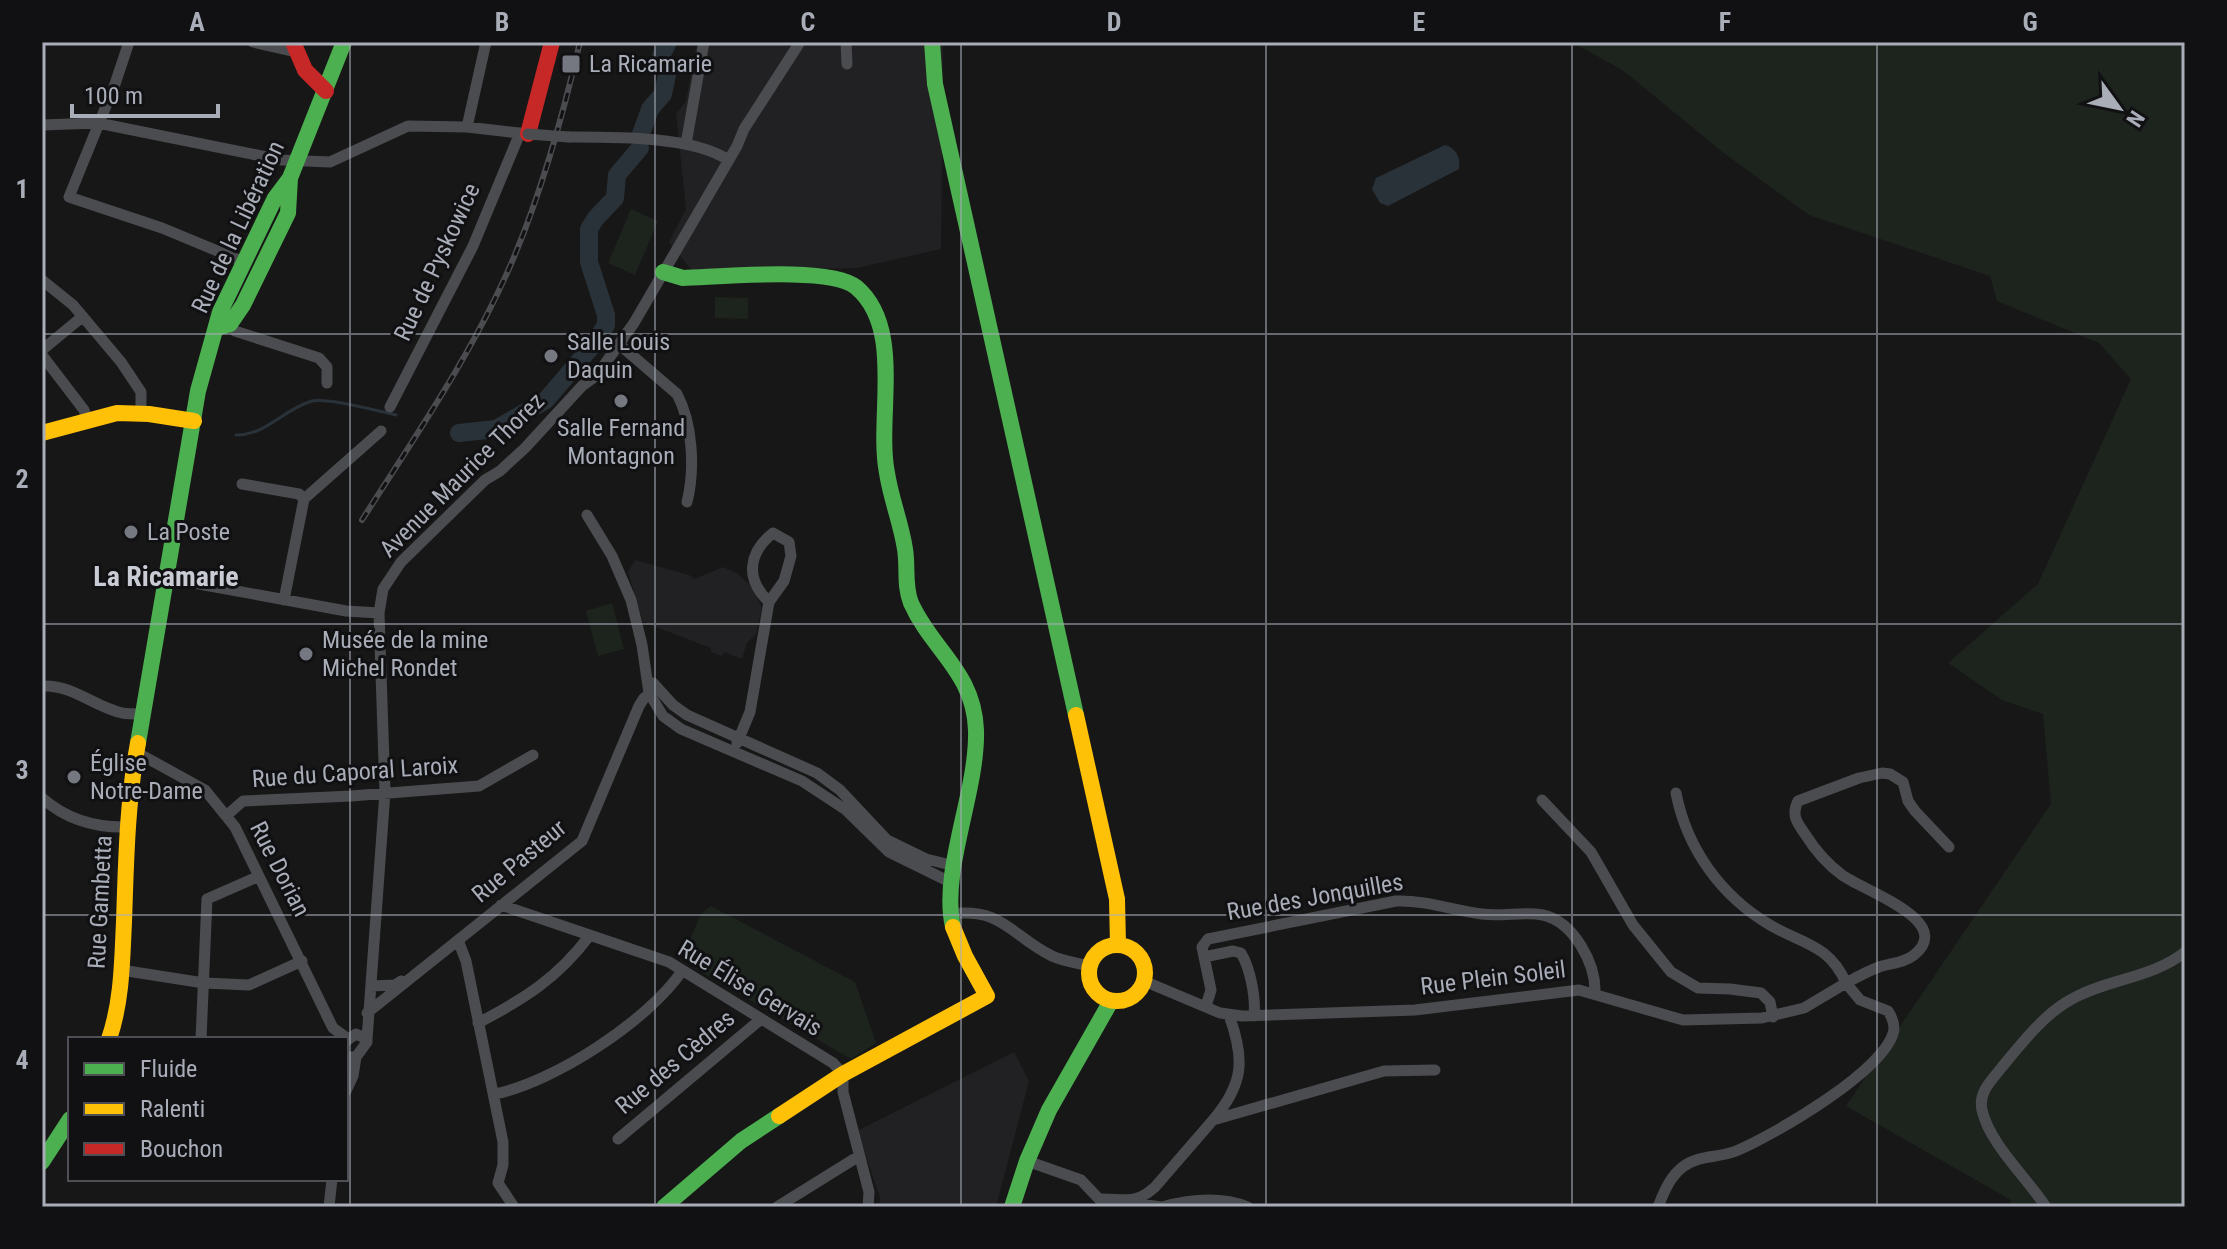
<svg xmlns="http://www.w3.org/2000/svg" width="2227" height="1249" viewBox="0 0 2227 1249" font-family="'Roboto Condensed',sans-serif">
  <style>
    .built { fill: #212123 }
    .green { fill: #1d241e }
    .water { fill: #2a3239 }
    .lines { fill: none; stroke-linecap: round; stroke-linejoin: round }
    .stream { stroke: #2a3239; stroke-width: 3 }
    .river { stroke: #2a3239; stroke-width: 18 }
    .street { stroke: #4b4c50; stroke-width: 11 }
    .fast { stroke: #4caf50; stroke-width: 16 }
    .slow { stroke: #ffc107; stroke-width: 16 }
    .jam { stroke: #c62828; stroke-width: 16 }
    .rail-casing { stroke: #4b4c4f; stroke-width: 6 }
    .rail { stroke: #111113; stroke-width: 3; stroke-dasharray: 9; stroke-linecap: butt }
    .street-bridge { stroke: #4b4c50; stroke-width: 11 }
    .grid { fill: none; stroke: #a8adb8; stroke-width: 2; stroke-opacity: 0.55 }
    .poi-dot { fill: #757880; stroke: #111113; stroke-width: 3 }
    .labels { text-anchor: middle; stroke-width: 6; stroke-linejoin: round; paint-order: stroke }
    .poi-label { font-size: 24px; fill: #a8adb8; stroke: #111113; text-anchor: start }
    .street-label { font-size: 24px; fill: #a8adb8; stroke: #111113 }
    .quarter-label { font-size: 28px; font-weight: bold; fill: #c9ccd4; stroke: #111113 }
    .neatline { fill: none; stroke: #a8adb8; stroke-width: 3 }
    .grid-label { font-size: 26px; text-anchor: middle; font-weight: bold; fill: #a8adb8 }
  </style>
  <rect width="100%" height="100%" fill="#171717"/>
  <path class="built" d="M697,42H943L941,249L857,268L693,272L669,242L686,209L676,114L686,101Z
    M635,560L689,575L695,579L723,567L738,574L753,588L762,608L756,634L747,643L742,659L724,652L722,656L711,652V648L643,622L628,572Z
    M1014,1052L1029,1081L996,1207H879L880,1197L857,1131Z"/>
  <path class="green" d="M1572,42H2185V1207H2009L2011,1200L1846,1106L2051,804L2043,714L2002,700L1948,663L2038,584L2131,379L2099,343L1997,301L1990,276L1809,215L1721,151L1624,71Z
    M631,209L658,221L635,275L608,263Z
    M715,297L748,298V319L715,318Z
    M612,603L624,649L598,656L586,611Z
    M711,906L855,982L876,1043L851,1059L693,967L684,953L701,914Z"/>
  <path class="water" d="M1445,145C1456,148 1461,158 1459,169L1388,206L1380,203L1372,189L1376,178Z"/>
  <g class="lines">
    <path class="stream" d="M236,435C266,435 282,411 309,402C324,396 378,411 396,415"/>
    <path class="river" d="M641,134L650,109L663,94L667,75L661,56L668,42
      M459,433L496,429L546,400L593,345L606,325V315L589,262V229L596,218L615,198L617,175L640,148"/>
    <path class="street" d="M129,42L115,84L69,197L162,228L244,262
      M253,42L296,52
      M846,42L847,64
      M42,125L98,123L282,160L330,162L408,126L467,127L528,134
      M467,127L486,42
      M569,137C612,137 693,136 728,160
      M686,144L704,42
      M42,280L73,305L121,362L141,392V412
      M230,324L235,331L319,358L327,367V383
      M620,345L677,394C693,424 695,470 687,502
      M42,350L82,317
      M42,355L84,410L87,419
      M390,407L473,246L520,133
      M242,484L299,494L304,499
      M587,515L612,556L631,600L642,645L649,693L663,716L681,729L802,781L846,810L889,852L952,883
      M166,578L346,611L379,613
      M284,600L304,499L381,431
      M653,683L673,705L687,715L817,773L840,790L887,840L926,859L955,866
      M42,686C71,684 95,707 122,713C128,714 136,714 142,714
      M737,743L750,712L769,602L784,581L791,556L789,542L773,533C748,553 745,579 769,602
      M136,752L205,790L235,827L329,1020L333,1028L347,1038
      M1676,793C1687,849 1721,896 1770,925C1802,944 1829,944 1846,983C1857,977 1868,971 1879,967C1891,963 1904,963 1914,955C1956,921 1864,891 1842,875C1827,864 1815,850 1805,834C1797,823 1791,815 1798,801L1859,778L1882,773L1890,774L1903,782L1908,801L1915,811L1949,847
      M42,798C67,820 95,828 128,827
      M1542,800L1591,852L1633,925L1671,972L1698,988L1730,989L1761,993L1770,1002L1773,1017
      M226,816L243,801L351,796L479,786L533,755
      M501,905L669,962L833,1063L843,1074V1092L869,1192L868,1207
      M951,914C1003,907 1012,937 1052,956C1063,961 1077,963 1089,966
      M458,940L466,961L503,1142V1165L498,1183L514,1207
      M1204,957L1233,951L1241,953C1250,968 1256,997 1254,1016
      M121,970L204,983L249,985L302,961
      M1144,981L1220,1013L1242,1016L1415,1010L1579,990L1683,1020L1762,1018L1804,1008L1846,983L1860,1000L1888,1011C1892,1017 1894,1022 1894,1029C1889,1069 1772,1136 1736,1151C1719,1158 1699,1155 1684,1166C1670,1176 1664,1192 1658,1207
      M371,986L395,985L401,981
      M1206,1006L1211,990L1202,947L1208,939L1396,901C1426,900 1452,910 1482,914C1502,917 1524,911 1543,915C1574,922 1596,964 1595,993
      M367,1013L582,841L639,706L644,698L657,688
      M478,1023C524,999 558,978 590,935
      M201,1039L207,899L257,877
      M367,1039L385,792L379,613L383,589L401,562L485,480L500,471L525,448L582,386L597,375L634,323L737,146L744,129L800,42
      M346,1041L356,1034L367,1039V1042L356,1057H346
      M346,1091L353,1076L356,1057
      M495,1094C554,1082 648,1021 682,971
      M1213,1120C1244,1084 1245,1059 1229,1015
      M618,1139L761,1019
      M1027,1161L1081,1180L1099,1199C1124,1198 1134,1206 1155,1187L1213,1120L1384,1071L1435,1070
      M1136,1199L1140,1204L1161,1207
      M329,1207L332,1179
      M777,1207L859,1156
      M1162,1207C1191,1199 1220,1196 1248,1207
      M2046,1207C2027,1178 1989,1143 1982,1110C1978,1092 1992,1080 2002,1067C2021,1044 2045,1013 2072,999C2107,979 2153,978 2185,952"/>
    <path class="fast" d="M932,42L935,84L1076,715
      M663,272L683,278C719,277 831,266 856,287C905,328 876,417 887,473C891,499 901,523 905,549C908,567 904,586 911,603C932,650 974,672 976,730C978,791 940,871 953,927
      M217,328L230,324L243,305L288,213L290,178
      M138,743L198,391L220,312L275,198L290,178L344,42
      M42,1162L70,1119
      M664,1207L741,1141L779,1116
      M1012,1207L1027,1161L1049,1110L1111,1001"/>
    <path class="slow" d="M42,433L117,413L149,414L194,421
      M1076,715L1117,899L1118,945
      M1089 973a28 28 0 1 1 56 0a28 28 0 1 1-56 0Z
      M109,1039C122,1001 122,962 124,922C126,863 127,802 138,743
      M779,1116L843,1074L987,996L965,956L953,927"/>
    <path class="jam" d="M293,42L305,70L326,91
      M528,134L552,42"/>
    <defs>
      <path id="rail" d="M362,520C416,435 475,350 514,257C543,188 563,115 580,42"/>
    </defs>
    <use href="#rail" class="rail-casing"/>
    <use href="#rail" class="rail"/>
    <path class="street-bridge" d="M528,134L569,137"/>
  </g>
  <path class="grid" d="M350,42V1207M655,42V1207M961,42V1207M1266,42V1207M1572,42V1207M1877,42V1207M42,334H2185M42,624H2185M42,915H2185"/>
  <g class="poi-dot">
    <rect x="561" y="54" width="20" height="20" rx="4"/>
    <circle cx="551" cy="356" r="8"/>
    <circle cx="621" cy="401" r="8"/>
    <circle cx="131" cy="532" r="8"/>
    <circle cx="306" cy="654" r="8"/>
    <circle cx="74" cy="777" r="8"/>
  </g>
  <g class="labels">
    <g class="poi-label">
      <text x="589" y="72">La Ricamarie</text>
      <text x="567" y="350">Salle Louis<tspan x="567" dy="28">Daquin</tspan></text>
      <text x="621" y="436" text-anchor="middle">Salle Fernand<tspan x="621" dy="28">Montagnon</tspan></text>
      <text x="147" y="540">La Poste</text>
      <text x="322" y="648">Musée de la mine<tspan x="322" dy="28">Michel Rondet</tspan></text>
      <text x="90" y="771">Église<tspan x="90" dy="28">Notre-Dame</tspan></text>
    </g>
    <g class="street-label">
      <text transform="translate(238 227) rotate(-65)" y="8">Rue de la Libération</text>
      <text transform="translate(437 262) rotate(-65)" y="8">Rue de Pyskowice</text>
      <text transform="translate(462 475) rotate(-45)" y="8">Avenue Maurice Thorez</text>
      <text transform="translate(355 772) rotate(-4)" y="8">Rue du Caporal Laroix</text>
      <text transform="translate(519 861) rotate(-40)" y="8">Rue Pasteur</text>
      <text transform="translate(280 869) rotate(63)" y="8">Rue Dorian</text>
      <text transform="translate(1315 897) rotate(-10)" y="8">Rue des Jonquilles</text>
      <text transform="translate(100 902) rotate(-87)" y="8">Rue Gambetta</text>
      <text transform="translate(1493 978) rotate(-7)" y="8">Rue Plein Soleil</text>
      <text transform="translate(750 988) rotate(31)" y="8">Rue Élise Gervais</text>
      <text transform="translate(675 1062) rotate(-40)" y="8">Rue des Cèdres</text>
    </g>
    <g class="quarter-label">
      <text x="166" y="586">La Ricamarie</text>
    </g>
  </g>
  <rect width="2227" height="1249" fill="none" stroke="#111113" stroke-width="88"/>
  <rect x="68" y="1037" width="280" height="144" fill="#111113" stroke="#4d4f55" stroke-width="2"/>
  <rect x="84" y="1063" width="40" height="12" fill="#4caf50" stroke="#4d4f55" stroke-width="2"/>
  <text x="140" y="1077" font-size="24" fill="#a8adb8">Fluide</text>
  <rect x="84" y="1103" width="40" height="12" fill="#ffc107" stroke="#4d4f55" stroke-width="2"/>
  <text x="140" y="1117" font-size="24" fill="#a8adb8">Ralenti</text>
  <rect x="84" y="1143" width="40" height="12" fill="#c62828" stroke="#4d4f55" stroke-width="2"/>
  <text x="140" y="1157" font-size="24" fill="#a8adb8">Bouchon</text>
  <g transform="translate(2119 108) rotate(123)" stroke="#111113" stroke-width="6" paint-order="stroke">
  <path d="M0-6L14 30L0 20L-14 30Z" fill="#a8adb8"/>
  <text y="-12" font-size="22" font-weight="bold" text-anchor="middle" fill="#a8adb8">N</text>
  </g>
  <path d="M72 104v12h146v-12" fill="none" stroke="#a8adb8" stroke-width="4"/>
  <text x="84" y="104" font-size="24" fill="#a8adb8" stroke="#111113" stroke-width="6" paint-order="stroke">100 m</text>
  <rect x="44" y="44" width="2139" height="1161" class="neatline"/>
  <g class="grid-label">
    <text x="197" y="31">A</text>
    <text x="502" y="31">B</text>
    <text x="808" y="31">C</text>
    <text x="1114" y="31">D</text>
    <text x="1419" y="31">E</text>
    <text x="1725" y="31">F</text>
    <text x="2030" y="31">G</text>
    <text x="22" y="198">1</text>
    <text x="22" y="488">2</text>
    <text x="22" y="779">3</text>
    <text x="22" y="1069">4</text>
  </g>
</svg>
